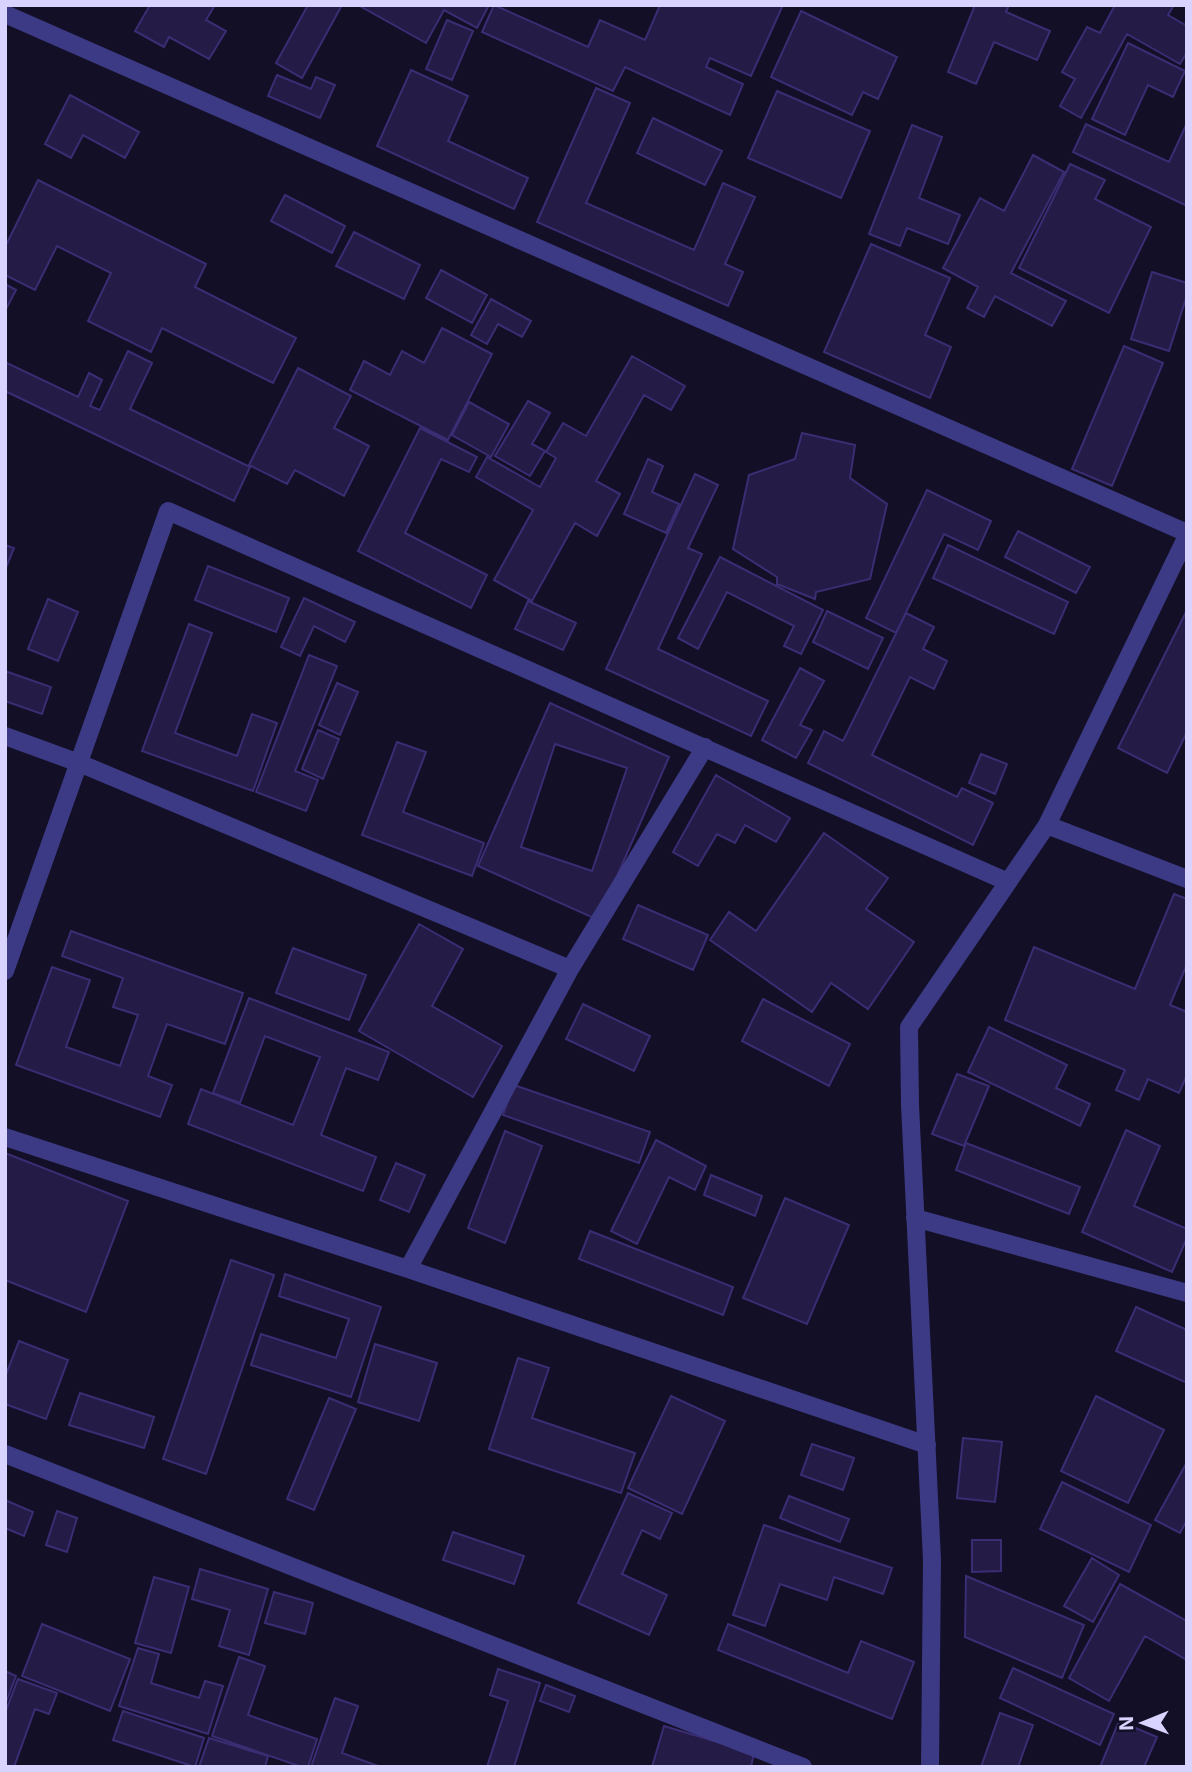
<svg xmlns="http://www.w3.org/2000/svg" width="1192" height="1772" viewBox="0 0 1192 1772" font-family="Inter,sans-serif">
  <style>
    .building { fill: #241b47; stroke: #3b2d73; stroke-width: 2; fill-rule: evenodd }
    .lines { fill: none; stroke-linecap: round; stroke-linejoin: round }
    .street { stroke: #3d3a85; stroke-width: 18 }
  </style>
  <rect width="100%" height="100%" fill="#130f26"/>
  <path class="building" d="M150,5H215L206,20L226,31L209,59L169,37L164,47L135,31Z
    M308,5H342L302,78L276,63Z
    M358,5H489L477,28L444,10L426,43Z
    M494,5L588,47L600,20L645,40L660,5H783L751,76L710,58L706,67L743,84L730,115L625,67L613,91L482,32Z
    M975,5H1009L1006,12L1050,31L1037,60L994,42L976,84L948,72Z
    M1115,5H1174L1168,15L1187,26V52L1180,64L1127,34L1081,118L1060,106L1075,79L1062,72L1087,27L1100,33Z
    M801,11L897,57L878,99L863,92L852,115L771,77Z
    M447,20L473,31L452,80L426,69Z
    M1128,43L1185,71L1173,97L1148,85L1125,135L1092,119Z
    M411,70L468,96L448,141L528,178L514,209L377,146Z
    M277,75L311,89L316,77L335,85L320,118L268,96Z
    M596,88L630,103L586,203L694,250L723,183L755,197L725,264L743,272L728,306L537,222Z
    M777,91L870,131L841,198L748,158Z
    M70,95L139,132L125,158L83,135L71,158L45,144Z
    M653,118L722,151L705,185L637,153Z
    M1187,123V206L1073,152L1086,124L1169,162Z
    M912,125L942,137L919,198L960,215L948,244L907,228L900,246L869,234Z
    M1033,155L1064,172L1011,273L1066,301L1052,326L995,296L984,317L967,308L978,287L943,268L980,198L1004,211Z
    M1070,164L1105,180L1095,199L1151,227L1109,313L1019,268Z
    M38,180L206,264L195,287L296,338L273,383L162,328L151,352L88,321L111,273L57,246L35,290L5,275V247Z
    M285,195L345,226L332,253L271,221Z
    M354,232L420,265L404,299L336,266Z
    M871,244L950,278L925,335L951,347L930,398L824,352Z
    M441,270L487,295L472,323L426,298Z
    M1152,272L1187,283V295L1169,351L1131,339Z
    M5,284L16,290L5,311Z
    M491,299L531,321L522,337L498,324L487,344L471,335Z
    M442,328L492,354L448,440L350,390L364,361L390,375L402,351L424,363Z
    M1124,346L1163,363L1112,486L1072,469Z
    M128,351L152,363L130,409L250,467L234,501L5,391V362L78,397L89,373L102,380L90,406L100,410Z
    M632,356L685,386L671,410L644,395L596,481L620,494L597,536L575,523L532,601L494,580L533,510L476,477L487,457L540,487L556,458L546,452L563,423L586,436Z
    M298,368L351,396L334,428L369,446L344,496L295,470L287,484L249,465Z
    M528,401L550,413L532,444L545,451L530,476L495,456Z
    M469,402L509,424L491,457L452,435Z
    M420,428L477,457L469,472L441,459L405,533L487,575L471,608L358,551Z
    M802,433L855,445L850,478L887,504L870,579L816,592L815,599L777,584V577L733,549L749,475L795,459Z
    M648,459L663,466L652,492L679,504L666,533L624,514Z
    M695,474L718,485L688,548L702,554L658,649L768,701L751,736L606,669Z
    M927,490L991,521L978,550L944,534L896,633L866,618Z
    M1018,531L1090,567L1076,593L1005,557Z
    M5,545L14,548L5,570Z
    M948,545L1068,602L1054,634L933,578Z
    M720,557L823,610L801,654L784,646L794,626L727,592L698,649L678,638Z
    M208,566L289,598L276,632L195,600Z
    M304,598L355,622L345,642L314,626L300,656L281,647Z
    M48,599L78,612L58,661L28,649Z
    M528,601L576,623L563,650L515,629Z
    M1187,610V732L1167,773L1118,748Z
    M827,611L883,638L868,669L813,642Z
    M906,613L934,627L923,649L947,661L934,689L910,677L872,755L957,797L962,788L993,803L973,845L808,763L824,731L843,741Z
    M189,624L212,633L175,733L237,756L252,714L277,723L253,791L142,751Z
    M309,655L337,666L295,771L318,780L306,811L256,792Z
    M800,668L824,681L800,725L812,730L796,758L762,740Z
    M5,671L51,687L42,714L5,701Z
    M337,683L358,692L340,735L319,725Z
    M550,703L669,757L598,920L478,866ZM555,744L627,768L592,871L521,847Z
    M318,730L339,739L323,779L302,769Z
    M397,742L426,752L403,812L484,843L472,876L362,835Z
    M981,754L1007,764L995,794L969,783Z
    M716,775L790,818L776,842L745,825L735,843L717,834L698,866L673,852Z
    M824,833L888,878L866,909L914,942L868,1009L831,983L812,1012L710,940L729,912L756,931Z
    M1174,894L1187,899V964L1170,1005L1187,1012V1075L1179,1093L1148,1079L1139,1100L1116,1090L1125,1070L1005,1020L1034,947L1135,989Z
    M638,905L708,935L693,970L623,939Z
    M419,924L463,949L432,1006L502,1046L473,1097L359,1031Z
    M71,931L243,993L225,1044L167,1024L148,1076L172,1085L160,1117L16,1065L52,967L90,980L66,1047L120,1066L138,1015L113,1007L123,978L62,956Z
    M293,948L366,975L349,1020L276,993Z
    M249,998L389,1052L378,1080L346,1068L321,1135L376,1157L363,1191L188,1124L201,1089L293,1125L320,1057L265,1036L240,1103L213,1093Z
    M763,999L850,1044L829,1086L742,1041Z
    M583,1004L650,1036L634,1071L566,1039Z
    M989,1027L1067,1065L1056,1088L1090,1104L1080,1126L968,1072Z
    M957,1074L989,1086L964,1146L932,1134Z
    M514,1085L650,1132L639,1163L503,1115Z
    M1126,1130L1160,1146L1134,1206L1187,1229V1238L1172,1272L1082,1232Z
    M505,1131L542,1146L505,1243L468,1228Z
    M656,1140L706,1166L695,1190L669,1177L637,1244L611,1231Z
    M966,1143L1080,1187L1069,1214L956,1170Z
    M5,1153L128,1201L86,1312L5,1280Z
    M396,1163L425,1175L409,1212L380,1200Z
    M711,1175L762,1196L755,1216L704,1195Z
    M785,1198L849,1225L807,1324L743,1298Z
    M590,1231L733,1287L723,1315L579,1259Z
    M231,1260L274,1275L206,1474L163,1459Z
    M285,1274L381,1307L351,1397L251,1365L261,1334L336,1358L349,1319L279,1296Z
    M1136,1307L1187,1330V1383L1116,1351Z
    M19,1341L68,1360L46,1419L5,1404V1377Z
    M375,1344L437,1363L419,1421L358,1402Z
    M518,1358L549,1368L532,1418L635,1453L621,1493L489,1449Z
    M80,1393L154,1417L144,1448L69,1425Z
    M671,1396L725,1421L682,1514L628,1488Z
    M1096,1396L1164,1430L1128,1503L1061,1471Z
    M329,1398L356,1409L314,1510L287,1499Z
    M963,1438L1002,1442L995,1502L957,1498Z
    M812,1444L854,1458L843,1490L801,1475Z
    M1187,1462V1520L1180,1533L1155,1520Z
    M1062,1482L1151,1525L1129,1572L1040,1529Z
    M628,1493L672,1513L660,1539L642,1530L622,1574L667,1595L649,1635L578,1603Z
    M789,1496L849,1519L840,1542L780,1518Z
    M5,1500L33,1512L24,1536L5,1528Z
    M57,1511L77,1518L67,1552L46,1545Z
    M764,1525L892,1568L883,1594L834,1577L827,1600L780,1584L765,1626L733,1615Z
    M453,1532L524,1556L514,1584L443,1560Z
    M972,1540H1001V1571L972,1572Z
    M1092,1558L1119,1575L1093,1622L1064,1606Z
    M200,1569L268,1589L249,1655L219,1646L230,1610L192,1599Z
    M966,1576L1084,1625L1062,1678L965,1637Z
    M154,1577L189,1587L171,1653L135,1643Z
    M1120,1584L1187,1621V1660L1145,1636L1109,1701L1069,1678Z
    M274,1592L313,1603L305,1634L265,1623Z
    M42,1624L130,1659L110,1711L22,1676Z
    M728,1624L848,1673L861,1641L914,1662L892,1719L718,1650Z
    M138,1648L159,1654L151,1683L199,1698L205,1681L223,1686L208,1734L119,1706Z
    M239,1657L265,1666L248,1715L317,1739L308,1767H302L212,1736Z
    M1013,1668L1114,1714L1100,1745L1000,1698Z
    M498,1669L540,1683L514,1767H487L508,1701L490,1695Z
    M5,1671L16,1676L5,1705Z
    M18,1679L57,1693L49,1714L35,1709L14,1767H5V1713Z
    M546,1685L575,1696L569,1712L540,1701Z
    M335,1698L358,1706L342,1753L381,1767H311Z
    M123,1711L204,1738L195,1767L113,1740Z
    M1000,1713L1033,1725L1018,1767H981Z
    M1119,1721L1157,1737L1144,1767H1100Z
    M664,1726L754,1753L751,1767H652Z
    M209,1738L268,1756L265,1767H199Z"/>
  <g class="lines">
    <path class="street" d="M5,14L1187,533
      M5,736L79,763L570,969
      M1047,825L1187,879
      M5,971L168,511L1008,882
      M5,1137L408,1269L927,1445
      M915,1218L1187,1293
      M408,1269L570,969L705,747
      M5,1454L803,1767
      M930,1767L932,1560L910,1105L909,1027L1047,825L1187,536"/>
  </g>
  <rect width="1192" height="1772" fill="none" stroke="#d9d4ff" stroke-width="14"/>
  <g transform="translate(1143 1723) rotate(269)" stroke="#130f26" stroke-width="5" paint-order="stroke">
  <path d="M0-5L12 26L0 18L-12 26Z" fill="#d9d4ff"/>
  <text y="-10" font-size="19" font-weight="bold" text-anchor="middle" fill="#d9d4ff">N</text>
  </g>
</svg>
